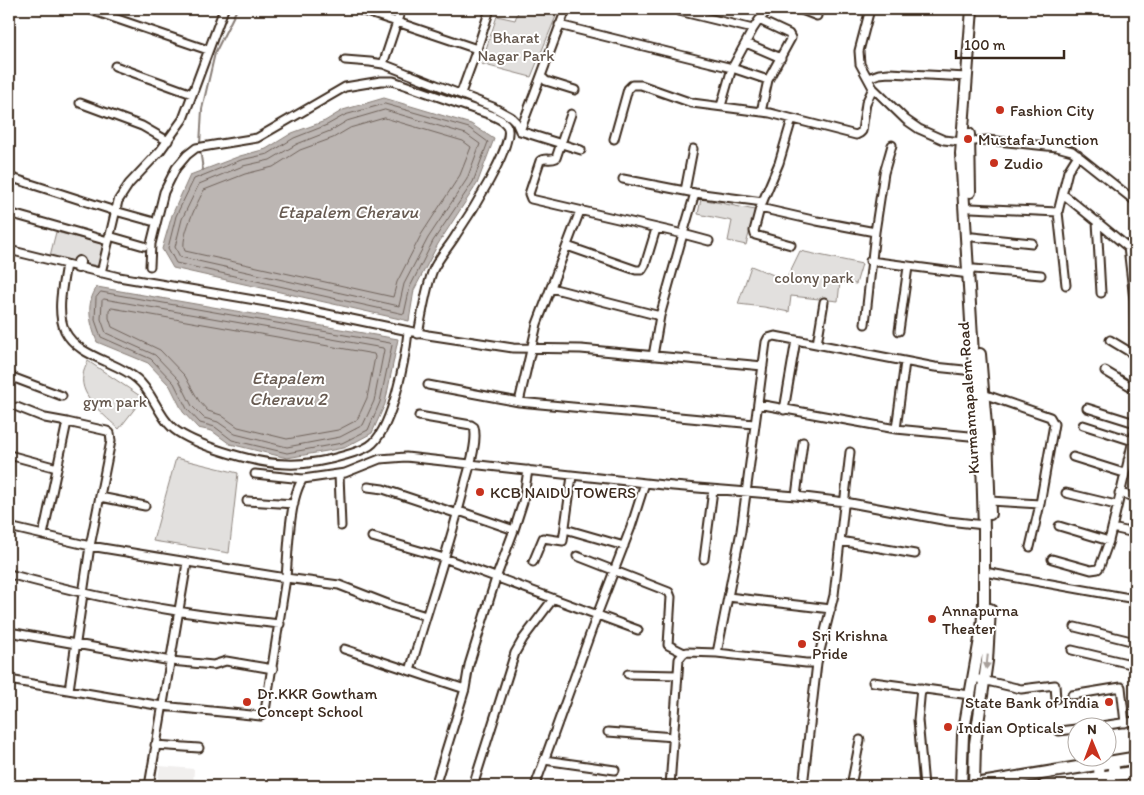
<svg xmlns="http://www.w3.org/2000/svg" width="1144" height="795" viewBox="0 0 1144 795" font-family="Itim,sans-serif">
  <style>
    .built { fill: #f1efee }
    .green { fill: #e2e0de; stroke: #8e857e }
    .water { fill: #bcb6b3; stroke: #887e77 }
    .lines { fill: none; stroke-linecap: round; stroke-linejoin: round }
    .shore { stroke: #6f625a; stroke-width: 1 }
    .stream { stroke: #887e77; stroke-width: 2 }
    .canal { stroke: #bcb6b3; stroke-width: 8 }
    .street-casing { stroke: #3b2a1e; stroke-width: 11 }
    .secondary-casing { stroke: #3b2a1e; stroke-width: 14 }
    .primary-casing { stroke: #3b2a1e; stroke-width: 15 }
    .street { stroke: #fff; stroke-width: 7 }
    .secondary { stroke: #fff; stroke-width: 10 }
    .primary { stroke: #fff; stroke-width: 11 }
    .oneway { fill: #a79f9a }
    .poi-dot { fill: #c8321e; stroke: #fff; stroke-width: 2 }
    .labels { text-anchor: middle; stroke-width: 4; stroke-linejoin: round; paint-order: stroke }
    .park-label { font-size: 16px; fill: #65584e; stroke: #fff }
    .poi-label { font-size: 16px; fill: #3b2a1e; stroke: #fff; text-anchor: start }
    .street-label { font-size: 16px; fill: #3b2a1e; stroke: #fff }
    .water-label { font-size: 18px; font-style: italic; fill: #685b52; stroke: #fff }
  </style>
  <rect width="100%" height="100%" fill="#fff"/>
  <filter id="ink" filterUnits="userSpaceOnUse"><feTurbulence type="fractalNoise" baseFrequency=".02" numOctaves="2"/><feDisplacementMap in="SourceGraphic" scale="10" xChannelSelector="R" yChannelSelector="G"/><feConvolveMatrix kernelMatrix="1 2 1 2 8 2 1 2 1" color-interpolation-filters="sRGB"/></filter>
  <g filter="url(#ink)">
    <path class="built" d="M160,766L194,769L193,786H157Z"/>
    <path class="green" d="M519,9H559L531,77L481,64L497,16L515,20Z
      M701,199L755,210L746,245L728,241L732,221L698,214Z
      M56,232L103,244L98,266L50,256Z
      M800,251L862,264L856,284L840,282L838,301L791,296L789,312L764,307L738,304L751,266L786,280Z
      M88,361L143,398L119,429C106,417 79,396 83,376C83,371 86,366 88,361Z
      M176,458L238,473L229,553L153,541Z"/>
    <path class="water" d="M384,98L471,124L494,139L477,184L438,244L414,290L409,321L173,268L162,249L172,215L190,175L240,156L266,149L292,133L325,121L343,110Z
      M97,287L398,339L385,404L372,433L344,448L287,458L230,444L212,431L198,428L183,412L170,386L148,363L97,342C90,322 85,305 97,287Z"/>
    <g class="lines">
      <path class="shore" d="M385,104L469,128L488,142L473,182L433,241L410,287L404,314L176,263L168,248L176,216L194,179L241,160L268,154L294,138L327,125L345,115Z
        M385,110L466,134L480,144L467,179L428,238L404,284L399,306L180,257L175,247L182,219L199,184L243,166L270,160L297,144L330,131L347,121Z
        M385,118L463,141L471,147L460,175L421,235L397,282L393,297L185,251C179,239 198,201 204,190L245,174L273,167L300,150L333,138L350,128Z
        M101,292L390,343L392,345L380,402L368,430L342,443L287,453L232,440L215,427L200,423L187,409L174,383L151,359L101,337L95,320L96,298Z
        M104,299L383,348L384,350L374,401L363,425L340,437L287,447L235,434L218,422L204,418L192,406L179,380L155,355L106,333L101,319L102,301Z
        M112,308L374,354L375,357L367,398L357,420L338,430L287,439L238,427L221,415L208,411L199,401L185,376L160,350L112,327L109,318V310Z"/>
      <path class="stream" d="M200,145L202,109L215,53L237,9
        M200,149L203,170"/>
      <path class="canal" d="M9,20L13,9"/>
      <defs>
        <path id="street" d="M88,9L208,50
          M357,9L397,22L383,64L493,107L511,117L516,122L520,131L581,150
          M401,9L397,22L477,49L490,9
          M566,9L541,76L546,81L575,90
          M799,9L817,16
          M870,9L859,51L860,64L873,88L906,120L919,129L944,140L962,142L987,140L1057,147L1072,151L1135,201
          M759,20L789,34L791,38L768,80L761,112
          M559,25L732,68L753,29L679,11L680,9
          M753,29L759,20L769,9
          M746,43L781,58
          M345,60L370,62L383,64
          M115,66L192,94
          M868,78L879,74L889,73L967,77
          M461,93L477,49
          M80,103L142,126L168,141
          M721,106L732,68L768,80
          M571,114L556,158C550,161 545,157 540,161L529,194L531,199L683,234L695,193
          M792,119L779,163L760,208L817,221L875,232
          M520,131L541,76
          M614,139L628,89L632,85H641L692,103L770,113L856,135L860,133L862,131L866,103L873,88
          M9,177L115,211L151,221
          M623,179L695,193L763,202
          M685,191L693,149
          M1063,194L1135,253
          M760,208L754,231L755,235L791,245
          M971,208L1058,212
          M9,213L108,241
          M1097,221L1101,293
          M109,236L144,246
          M973,237L1032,243
          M567,246L636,270H642L645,265L656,229
          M1128,247L1134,300L1135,355
          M9,250L119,277L284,305L428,335L513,348L581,349L763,366
          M870,261L969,274
          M66,264C63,284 56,312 65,331C78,357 116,361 137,379C154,393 159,420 178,432C201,447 258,464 286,464C306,465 326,461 346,455C355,452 366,450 373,443C393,424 405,360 408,332
          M150,266L151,244L164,192L176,168L187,155L196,148L257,138L345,87L381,81H393L491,115C496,118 504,120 507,126C517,142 467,219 456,235C449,247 439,257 433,270C426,287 422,315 418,334
          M974,269L1041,275
          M101,273L118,201L129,184L160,151L183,119L224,9
          M1066,285L1058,212L1068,171L1078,155
          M551,288L660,316L653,356
          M660,316L683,234L709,241
          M865,324L875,232L884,173L892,145
          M899,331L908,267
          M1110,340L1135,355
          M817,344L824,302
          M1105,371L1135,389
          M9,376L62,396
          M428,385L519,402L754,424
          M983,394L1050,417L1054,424L1040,504L1030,547
          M519,402L537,324L580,211
          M758,404L896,429L980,437
          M17,407L45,418L67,422
          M1087,408L1135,423
          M784,410L796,340
          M1083,425L1133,441
          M896,429L905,362
          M9,455L57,468
          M1073,457L1124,473
          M1128,460L1135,462
          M255,474L303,479L345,473L380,459L406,457L673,486L796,496L845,502L948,521L984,525
          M339,474L341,526
          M368,487L383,489L458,514
          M1066,493L1116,505
          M1119,493L1135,497
          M796,496L803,442
          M100,497L145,506
          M247,501L294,504
          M990,501L1040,504
          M459,511L514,530
          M1059,526L1109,541
          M9,527L90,546L286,578C288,555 289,497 303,479
          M1112,528L1135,533
          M565,529L624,546
          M43,535L67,422L107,431L110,433L111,441L90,546L69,690
          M372,537L444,558L638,630
          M840,541L915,554
          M577,556L669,592L671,597L668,645L684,653
          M704,559L713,490
          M1052,559L1091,570L1098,569L1100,566L1109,541L1135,432
          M533,562L543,538L563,541L572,476
          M990,573L1135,599
          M9,574C64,589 120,602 177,611C211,617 246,620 280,624
          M728,597L831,609
          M1075,627L1135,642
          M9,632L171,661L213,665L226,661L273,669
          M344,649L465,689
          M1072,650L1135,665
          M817,663H806L717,653L741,531L766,342L768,338L775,336L935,367L974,371
          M410,671C428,607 451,544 466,480C470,466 478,440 474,427L471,425L419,416
          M628,674L678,675
          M974,678L1021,689L1055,685L1056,699
          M9,680L162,706L261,716L265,711L286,578L339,585L393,606L426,616
          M873,682L970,695
          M921,688L918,720L924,786
          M1072,695L1121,687L1125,723
          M1087,728L1135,721
          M1059,731L1076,729
          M608,732L674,737
          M155,745L199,748
          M544,760L615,770
          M149,786L187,563
          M435,786L465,689L469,665L496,578L514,530L523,502L528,470
          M473,786L515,653L523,639L553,599
          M535,786L597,615L631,527L645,483
          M670,786L679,659L684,653L687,652L717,653
          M803,786L817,663L834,595L850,452
          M851,786L860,740"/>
        <path id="secondary" d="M969,134L970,192
          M78,267L79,262
          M980,354L987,437L990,514
          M1099,764L1100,786
          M1114,768V786
          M974,785L975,744L987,661L990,609
          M961,786L963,735L982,628L984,603V530L982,459L974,371L961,154L972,9"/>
        <path id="primary" d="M966,786L1135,758
          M1044,786L1135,772"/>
      </defs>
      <use href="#street" class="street-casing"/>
      <use href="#secondary" class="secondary-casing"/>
      <use href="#primary" class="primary-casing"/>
      <use href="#street" class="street"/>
      <use href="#secondary" class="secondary"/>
      <use href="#primary" class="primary"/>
    </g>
    <defs><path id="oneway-solid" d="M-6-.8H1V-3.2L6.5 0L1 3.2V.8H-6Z" transform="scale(1.25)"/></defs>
    <use class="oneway" href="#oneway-solid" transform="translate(987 662) rotate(96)"/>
  </g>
  <g class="poi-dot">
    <circle cx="1000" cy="110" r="5"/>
    <circle cx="968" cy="139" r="5"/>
    <circle cx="994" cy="163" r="5"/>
    <circle cx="480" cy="492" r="5"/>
    <circle cx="932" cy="619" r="5"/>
    <circle cx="802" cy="644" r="5"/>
    <circle cx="247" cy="702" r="5"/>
    <circle cx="1109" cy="702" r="5"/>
    <circle cx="948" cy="727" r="5"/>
  </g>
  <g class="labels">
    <g class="park-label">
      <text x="516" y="43">Bharat<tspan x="516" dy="18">Nagar Park</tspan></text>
      <text x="814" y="283">colony park</text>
      <text x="115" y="407">gym park</text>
    </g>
    <g class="poi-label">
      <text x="1010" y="116">Fashion City</text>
      <text x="978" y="145">Mustafa Junction</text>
      <text x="1004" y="169">Zudio</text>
      <text x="490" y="498">KCB NAIDU TOWERS</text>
      <text x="942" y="616">Annapurna<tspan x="942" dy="18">Theater</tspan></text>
      <text x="812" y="641">Sri Krishna<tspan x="812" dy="18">Pride</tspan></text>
      <text x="257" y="699">Dr.KKR Gowtham<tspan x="257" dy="18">Concept School</tspan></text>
      <text x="1099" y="708" text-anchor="end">State Bank of India</text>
      <text x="958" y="733">Indian Opticals</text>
    </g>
    <g class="street-label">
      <text transform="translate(968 398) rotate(-94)" y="6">Kurmannapalem Road</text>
    </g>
    <g class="water-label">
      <text x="348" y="218">Etapalem Cheravu</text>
      <text x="288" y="384">Etapalem<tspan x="288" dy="21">Cheravu 2</tspan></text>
    </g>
  </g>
  <rect width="1144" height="795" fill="none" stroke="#fff" stroke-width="30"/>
  <rect x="15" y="15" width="1114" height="765" fill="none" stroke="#3b2a1e" stroke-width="2" filter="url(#ink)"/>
  <g transform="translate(1092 742) rotate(359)"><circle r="24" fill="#ffffff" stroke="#b1aaa5"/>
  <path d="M0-4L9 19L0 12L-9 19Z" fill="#c8321e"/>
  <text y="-8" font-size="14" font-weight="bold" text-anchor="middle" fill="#3b2a1e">N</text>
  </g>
  <path d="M956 50v8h108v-8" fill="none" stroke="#3b2a1e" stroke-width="2.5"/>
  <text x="964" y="50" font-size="15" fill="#3b2a1e" stroke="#ffffff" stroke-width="4" paint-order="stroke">100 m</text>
</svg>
